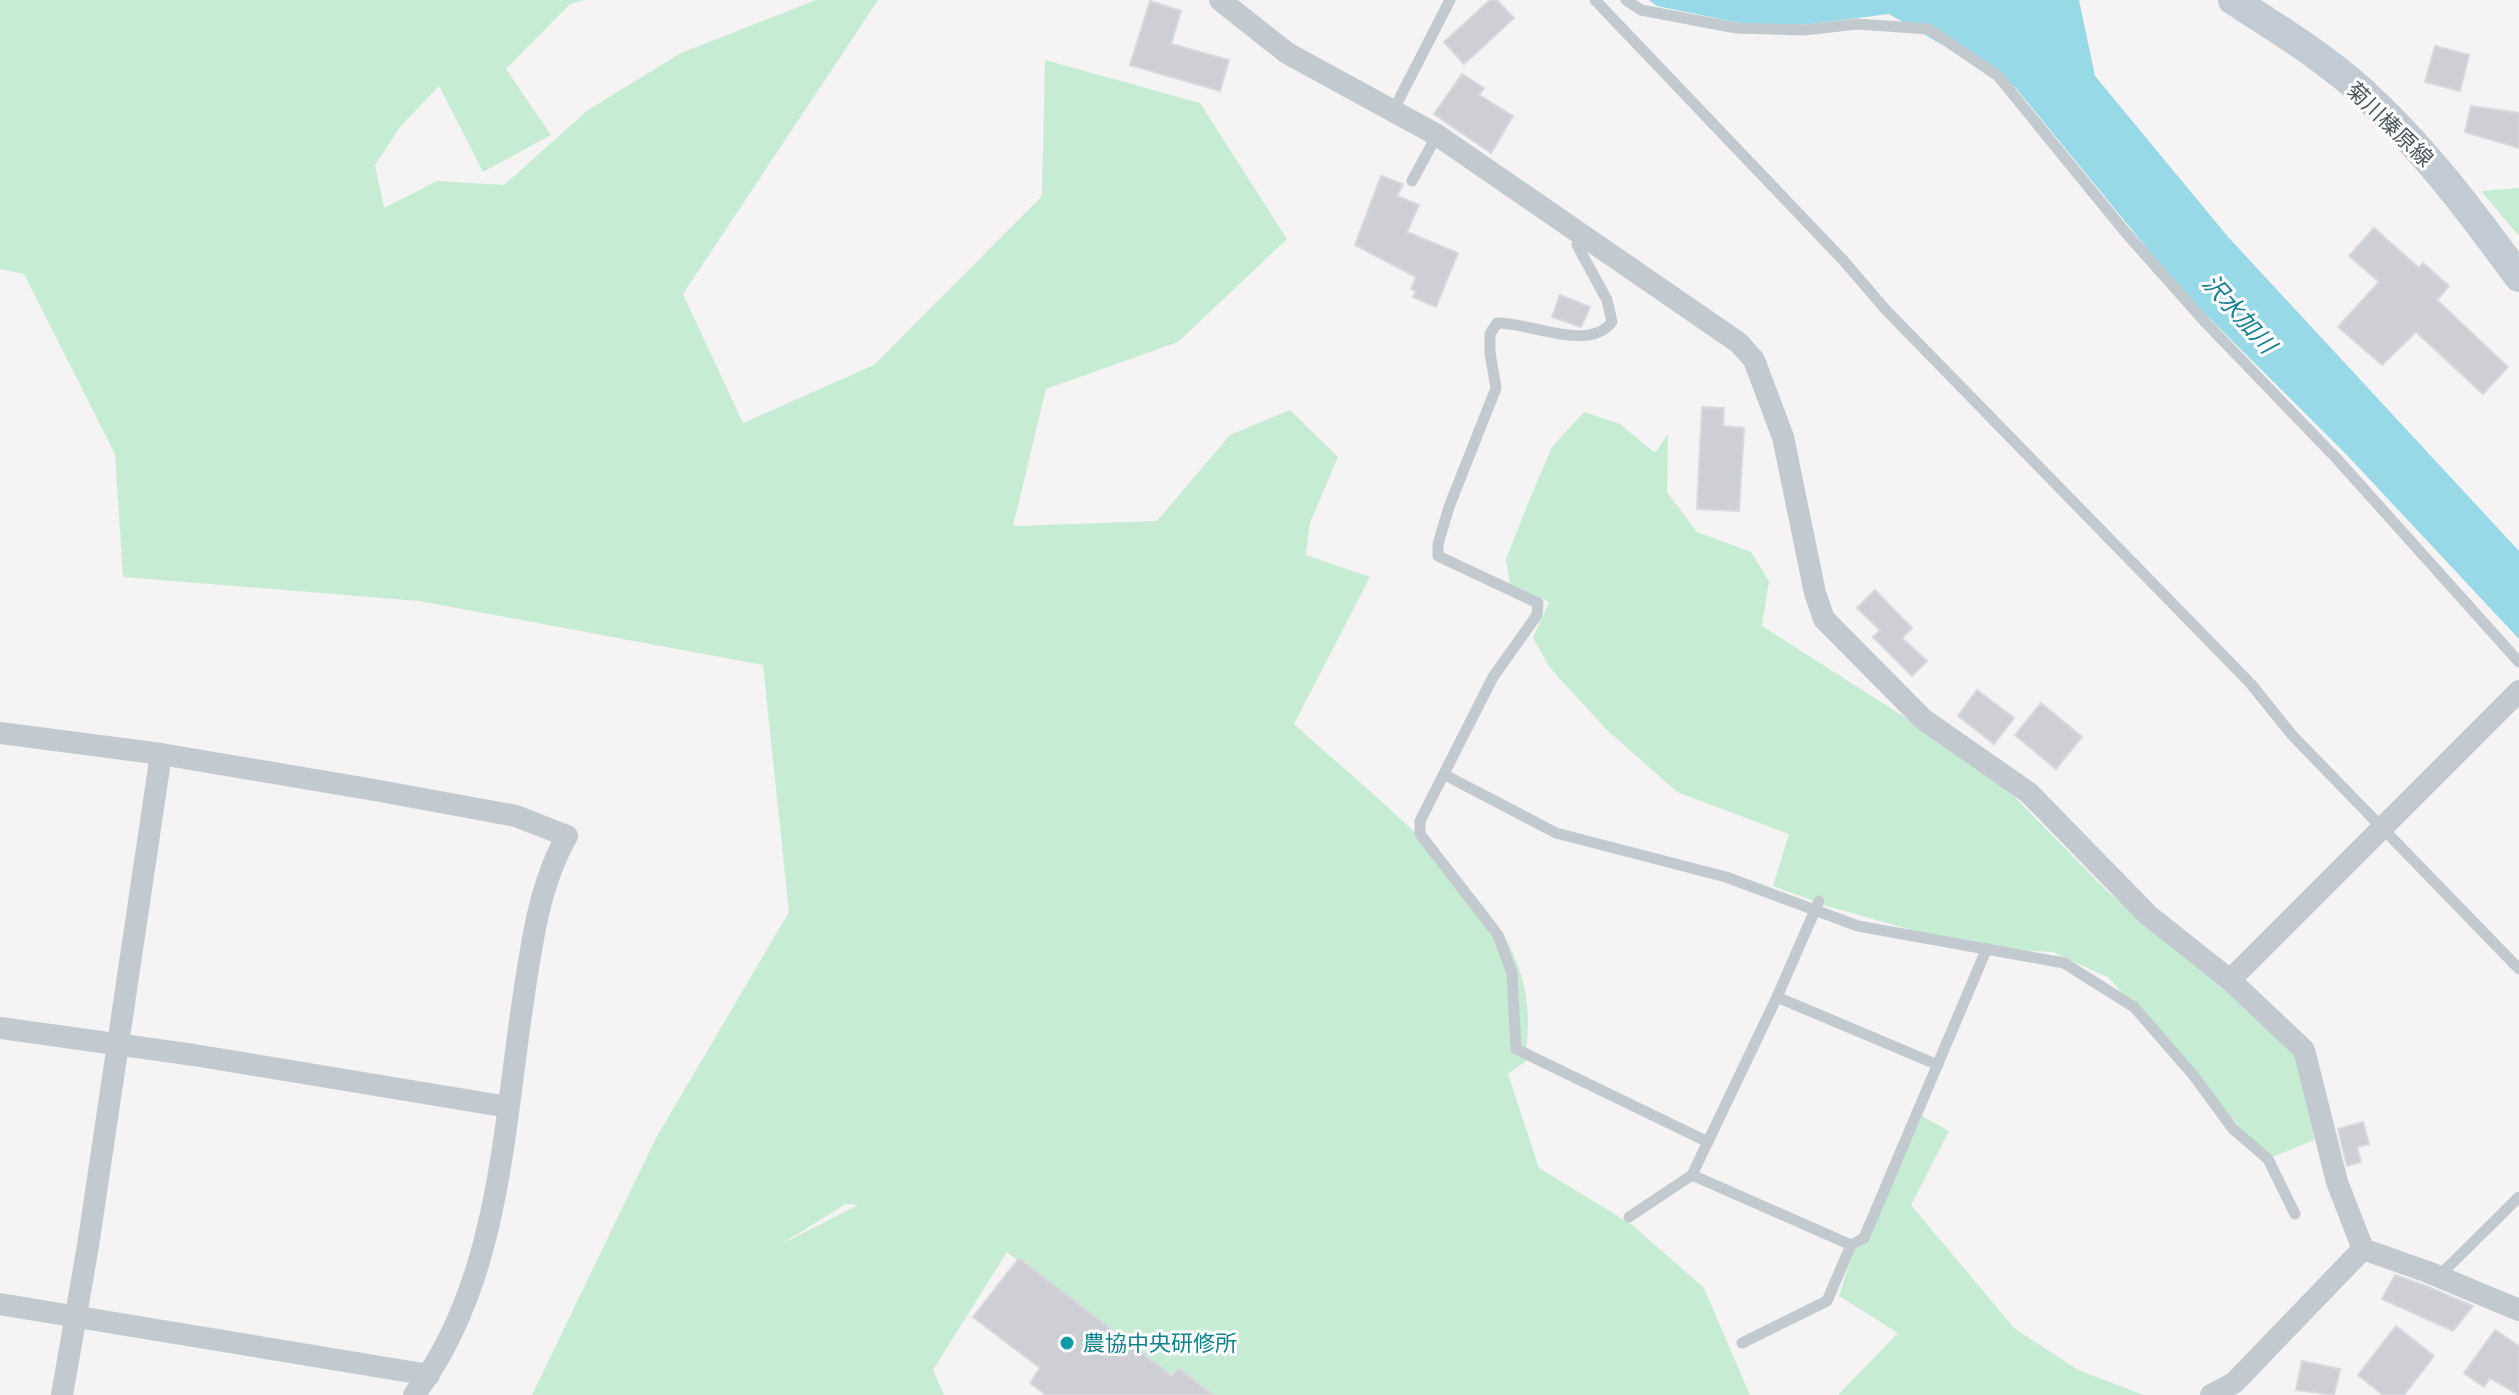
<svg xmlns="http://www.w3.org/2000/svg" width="2519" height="1395" viewBox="0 0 2519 1395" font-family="'DM Sans','Noto Sans JP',sans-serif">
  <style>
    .green { fill: #c6edd4; fill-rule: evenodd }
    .water { fill: #97d9e7 }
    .building { fill: #cdcfd4; stroke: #d7d9dd; stroke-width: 2 }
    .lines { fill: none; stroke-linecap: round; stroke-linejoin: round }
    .lane { stroke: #c2cad0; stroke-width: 11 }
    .street { stroke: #c2cad0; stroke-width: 22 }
    .secondary { stroke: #c2cbd4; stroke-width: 30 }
    .culture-dot { fill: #0f9aa8; stroke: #fff; stroke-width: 3 }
    .labels { text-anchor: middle; stroke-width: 6; stroke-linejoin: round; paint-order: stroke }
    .street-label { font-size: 22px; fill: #4b565f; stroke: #fff }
    .culture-label { font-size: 22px; fill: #0d838f; stroke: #fff; text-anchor: start }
    .water-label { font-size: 24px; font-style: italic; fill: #178097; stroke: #fff }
  </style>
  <rect width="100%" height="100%" fill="#f5f3f3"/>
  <path class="green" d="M0,0H585L570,4L506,69L551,135L483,172L439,86L400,127L375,165L384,208L437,181L504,185L588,110L681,53L816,0H878L683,294L743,423L874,365L1042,196L1045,60L1200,103L1287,239L1178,342L1046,389L1013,526L1157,521L1230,435L1290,410L1338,457L1310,523L1306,555L1370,577L1294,724C1358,783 1496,890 1520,971C1530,1003 1529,1030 1525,1062L1508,1074L1539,1168L1631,1224L1704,1288L1750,1395H1183L1007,1252L933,1370L944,1395H532L656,1138L789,912L763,665L419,601L123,577L115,454L24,274L0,269ZM846,1204L858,1205L778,1246Z
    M2519,188V236L2481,191Z
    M1584,412L1620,424L1655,453L1668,434L1667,492L1697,532L1751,552L1769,581L1762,626L1989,771L2110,894L2165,935L2295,1043L2309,1094L2314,1140L2268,1159L2109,978L2053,952L1996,949L1951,941L1827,906L1773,886L1789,834L1677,792L1607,730L1550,668L1533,638L1549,602L1510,584L1506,559L1529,501L1552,447Z
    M1922,1116L1949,1131L1911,1205L2014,1328L2078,1370L2144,1395H1838L1898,1333L1839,1296L1857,1240L1865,1243Z"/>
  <path class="water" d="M1649,0H2079L2095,76L2229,238L2519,551V639L2345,453L2182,291L2015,87L1889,14L1769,29L1657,6Z"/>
  <path class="building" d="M1490,0H1497L1514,18L1464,64L1444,42Z
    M1150,1L1181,11L1171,44L1229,60L1220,91L1130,65Z
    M2435,46L2469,55L2460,91L2425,82Z
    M1462,74L1484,88L1479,95L1513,116L1491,153L1434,114Z
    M2471,106L2519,113V148L2465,132Z
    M1381,176L1403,184L1397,196L1419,205L1407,232L1458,253L1436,307L1413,297L1416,291L1411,289L1416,277L1355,245Z
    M2374,228L2419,268L2423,263L2449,286L2437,300L2508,367L2483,394L2416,332L2382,365L2338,327L2379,282L2349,256Z
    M1560,295L1590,307L1581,327L1552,317Z
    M1702,407L1724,408L1723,426L1744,428L1739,511L1697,509Z
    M1875,590L1912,628L1902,638L1927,661L1912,676L1873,637L1880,630L1857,608Z
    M1977,690L2014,718L1994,744L1958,716Z
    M2041,703L2082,737L2056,769L2015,735Z
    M2363,1122L2369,1144L2357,1147L2361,1162L2347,1166L2338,1129Z
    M1019,1258L1172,1376L1178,1368L1213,1395H1046L1030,1383L1040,1368L973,1317Z
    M2395,1275L2423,1285L2473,1306L2453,1331L2382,1299Z
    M2396,1326L2434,1356L2404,1395H2383L2358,1375Z
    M2495,1330L2519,1346V1395L2490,1378L2484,1387L2464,1373Z
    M2302,1361L2340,1369L2334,1395L2296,1390Z"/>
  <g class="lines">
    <path class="lane" d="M1595,0L1843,260L1886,310L2251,684L2292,735L2519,969
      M1626,0L1641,10L1736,28L1804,30L1857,24L1929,29L1998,76L2126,233L2206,323L2337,459L2519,662
      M1393,111L1450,0
      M1412,181L1437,135
      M1579,235L1577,245L1607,300L1612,322C1588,353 1530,322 1497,323L1490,334V353L1496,388L1449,507L1438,544V556L1538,603L1537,615L1493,677L1420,821V834L1498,935L1512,973L1516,1049L1708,1142
      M1445,775L1556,833L1726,877L1858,926L2064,963L2134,1007L2194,1076L2233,1129L2268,1159L2295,1214
      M1819,901L1777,997L1938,1065
      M1777,997L1692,1175L1851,1245
      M1629,1217L1692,1175
      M2439,1276L2519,1197
      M1742,1343L1827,1301L1851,1245L1864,1238L1987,948"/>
    <path class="street" d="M1220,0L1287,53L1437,135L1739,343L1754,360L1783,437L1815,593L1824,619L1923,719L2029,793L2148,915L2230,980L2304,1050L2337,1182L2363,1249L2428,1272L2519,1310
      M0,733L161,754L380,791L516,816L567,836C540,883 532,941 524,994C503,1129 500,1282 414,1395
      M2230,980L2519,691
      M0,1028L194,1055L508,1107
      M0,1304L429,1375
      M62,1395L88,1246L161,754
      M2211,1395L2234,1383L2363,1249"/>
    <path class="secondary" d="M2233,0C2281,31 2334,63 2375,104C2430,156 2474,216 2519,277"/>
  </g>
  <circle class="culture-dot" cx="1067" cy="1343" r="8"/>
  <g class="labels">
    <g class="street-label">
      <text transform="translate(2390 124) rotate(44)" y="8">菊川榛原線</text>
    </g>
    <g class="culture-label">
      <text x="1083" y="1351">農協中央研修所</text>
    </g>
    <g class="water-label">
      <text transform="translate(2239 314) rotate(48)" y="8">沢水加川</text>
    </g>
  </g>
</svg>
